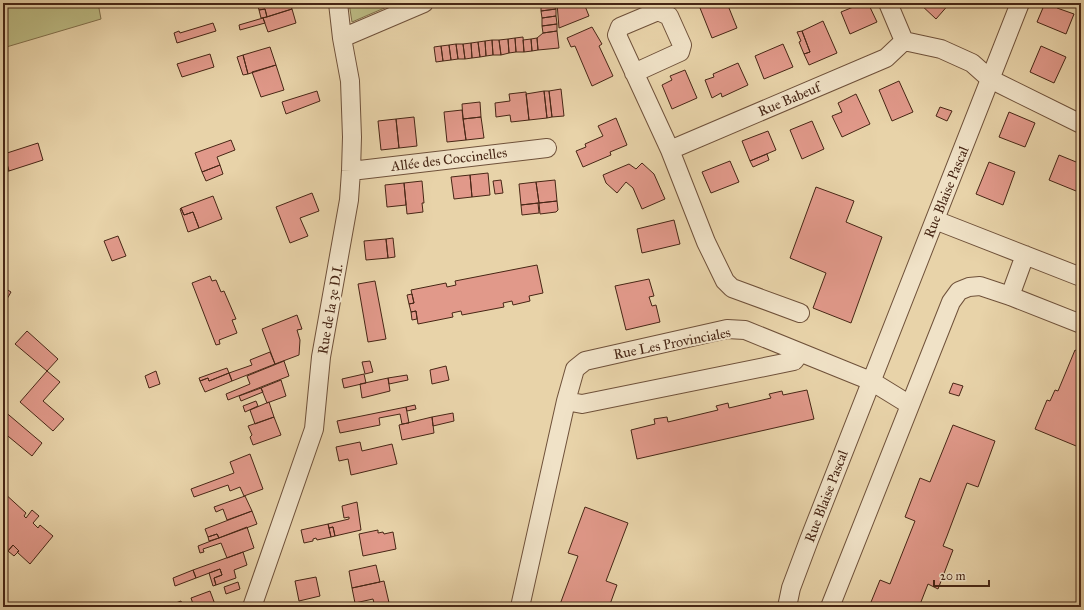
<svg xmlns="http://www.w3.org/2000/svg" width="1084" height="610" viewBox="0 0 1084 610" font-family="'IM FELL Great Primer',serif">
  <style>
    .green { fill: #bcbb84; stroke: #82704c }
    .building { fill: #e1998a; stroke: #472615 }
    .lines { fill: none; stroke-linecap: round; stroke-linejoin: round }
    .minor-casing { stroke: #6f513a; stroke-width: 20 }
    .minor { stroke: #f0e2c7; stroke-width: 18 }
    .labels { text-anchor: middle; stroke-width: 4; stroke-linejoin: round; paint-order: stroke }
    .street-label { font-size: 14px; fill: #472615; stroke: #f0e2c7 }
  </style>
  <rect width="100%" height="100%" fill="#e8d3a9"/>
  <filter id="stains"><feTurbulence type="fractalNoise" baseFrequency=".005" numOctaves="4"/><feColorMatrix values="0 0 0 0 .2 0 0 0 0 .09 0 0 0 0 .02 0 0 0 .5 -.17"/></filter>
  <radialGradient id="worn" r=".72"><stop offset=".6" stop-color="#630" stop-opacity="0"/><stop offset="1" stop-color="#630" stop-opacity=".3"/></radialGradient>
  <path class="green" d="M3,3H98L101,19L3,48Z
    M349,3H396L352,22Z"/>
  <path class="building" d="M257,3H290L292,9L267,17L265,9L259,10Z
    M555,3L556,9L541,11V5Z
    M557,3H591L585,6L589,16L559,28Z
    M698,3H727L737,28L712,38Z
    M863,3H868L877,22L850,34L841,12Z
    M919,3H950L936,19Z
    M1045,3H1052L1058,6L1057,8L1074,14L1066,34L1037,22Z
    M265,9L267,17L261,18L259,10Z
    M292,9L296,23L268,32L263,18Z
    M556,9V16L542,18L541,11Z
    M556,16L557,24L542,26V18Z
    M263,18L265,23L240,30L239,25Z
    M823,21L837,53L809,65L804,54L810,52L802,31Z
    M213,23L216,31L177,43L174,33L179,31L180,33Z
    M557,24V31L543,33L542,26Z
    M592,27L602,44L599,46L613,76L592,86L575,46L571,47L567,38Z
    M557,31L559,48L538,50L537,38L543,33Z
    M802,31L810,52L804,54L799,42L801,41L797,32Z
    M523,37L524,52H516L515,38Z
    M515,38L516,52L509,53L508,39Z
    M537,38L538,50L532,51L531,39Z
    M508,39L509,53L501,55L499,40Z
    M531,39L532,51L524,52L523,40Z
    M492,40H499L501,55H493Z
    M492,40L493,55L486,56L485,41Z
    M485,41L486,56L480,57L478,42Z
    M478,42L480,57L472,58L471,43Z
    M471,43L472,58L465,59L463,44Z
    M456,44H463L465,59H458Z
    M456,44L458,59L451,60L449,45Z
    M783,44L793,67L764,79L755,56Z
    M449,45L451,60L443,61L441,46Z
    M441,46L443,61L436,62L434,47Z
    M1041,46L1066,57L1054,83L1030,72Z
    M270,47L276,65L248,74L243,55Z
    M210,54L214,67L182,77L177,64Z
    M243,55L248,74L243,75L237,57Z
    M738,63L748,85L722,97L721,93L712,98L705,80L714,77L713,74Z
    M276,65L284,90L261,97L252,72Z
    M685,70L697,98L672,109L662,85L672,80L670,76Z
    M899,81L913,112L892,121L879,90Z
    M561,89L564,116L552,117L549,91Z
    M317,91L320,101L286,114L282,102Z
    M544,91L547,118L529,120L526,94Z
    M544,91H549L552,117L547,118Z
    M526,92L529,120L511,122L510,115L496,117L495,103L510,101L509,94Z
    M856,94L870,124L842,137L832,116L842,112L838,103Z
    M480,102L481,117L463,119L462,104Z
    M940,107L952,111L947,121L936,116Z
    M462,110L466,140L447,142L444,112Z
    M1009,112L1035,123L1025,147L999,137Z
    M414,117L417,146L399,148L396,119Z
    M481,117L484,138L466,140L463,119Z
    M616,118L627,145L610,152L611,155L583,167L576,151L586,147L585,144L603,136L598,126Z
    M396,119L399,148L381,150L378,121Z
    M812,121L824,149L802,159L790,130Z
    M768,131L776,150L750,161L742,141Z
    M231,140L235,150L217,157L220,165L202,172L195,153Z
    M38,143L43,160L9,171L4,154Z
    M3,154H4L9,171L4,172Z
    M767,154L769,160L753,167L750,161Z
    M1059,155L1081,164V193L1049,180Z
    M730,161L739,182L711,193L702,172Z
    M989,162L1015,172L1003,205L976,194Z
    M642,163L654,174L665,199L642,209L633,188L626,182L617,193L606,183L603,175L629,164L636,169Z
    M220,165L223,174L206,181L202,172Z
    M488,173L490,195L472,197L470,175Z
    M470,175L472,197L454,199L451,177Z
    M501,180L503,193L495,194L493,181Z
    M555,180L557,201L539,203L536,182Z
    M422,181L424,203H422L423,212L407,214L404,183Z
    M536,182L539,203L521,205L519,184Z
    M404,183L406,205L387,207L385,185Z
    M816,187L854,201L846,222L882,237L851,323L813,308L826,273L790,258Z
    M312,193L319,211L300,218L308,236L290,243L276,207Z
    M213,196L222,219L199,228L193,212L184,215L181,208Z
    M557,201L558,210L556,212L540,214L539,203Z
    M538,203L539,213L522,215L521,205Z
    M181,208L184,215L193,212L199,228L188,232L180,209Z
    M674,220L680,244L642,253L637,229Z
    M118,236L126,256L112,261L104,241Z
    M393,238L395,257L388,258L386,239Z
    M386,239L388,258L366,260L364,241Z
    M537,265L543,293L529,296L530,301L513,305L512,301L503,303L504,307L462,315L461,311L452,313L453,317L418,324L416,311L411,312L409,304L414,303L411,290L446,283L447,287L456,285L455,281Z
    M210,276L212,281L216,280L221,292L224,291L236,319L232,320L237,333L219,340L220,344L216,345L192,283Z
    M649,279L654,296L649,297L652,306L656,305L660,322L626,330L615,286Z
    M375,281L386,339L368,342L358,284Z
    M3,287L11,292L3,306Z
    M412,294L414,303L409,304L407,295Z
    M416,311L417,319L412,320L411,312Z
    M297,315L302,329L297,330L300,340L299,355L275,364L262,329Z
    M27,331L58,359L47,371L15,344Z
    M1075,350L1081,353V448L1035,429L1047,400L1050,401L1055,390L1058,391Z
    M270,352L275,364L232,381L229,373L252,365L250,360Z
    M284,361L289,376L228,400L226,394L250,384L247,376Z
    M370,361L373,372L365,374L362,362Z
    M446,366L449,380L432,384L430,370Z
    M227,368L229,373L209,381L208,378L200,381L199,378Z
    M47,371L60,382L43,401L64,419L53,431L20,402Z
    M156,371L160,384L149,388L145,376Z
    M229,373L232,381L205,392L200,381L208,378L209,381Z
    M364,374L366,383L344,388L342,379Z
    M407,375L408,380L389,384L388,378Z
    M388,378L390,391L362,398L360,384Z
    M281,380L286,396L267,403L261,388Z
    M953,383L963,386L959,396L949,393Z
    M261,388L263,392L241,401L239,396Z
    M807,390L814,419L637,459L631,430L655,424L654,419L667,417L668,422L718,410L716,406L728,403L729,408L771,398L769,394L782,391L783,395Z
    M256,401L258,406L245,412L243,406Z
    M269,402L274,417L255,424L250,410Z
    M415,405L416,409L407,411L406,407Z
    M406,407L409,423L402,424L400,414L379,418L380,425L340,433L337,421Z
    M3,410L42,443L32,456L3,432Z
    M453,413L454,421L433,426L432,417Z
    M274,417L281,435L253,445L250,437L252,435L248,426Z
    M432,417L434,433L402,440L399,425Z
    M953,425L995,441L978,487L967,483L947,536L943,546L953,550L938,589L928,584L919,607H869L880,580L890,584L915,521L905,517L920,478L930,482Z
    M360,442L362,451L392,444L397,464L351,475L348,459L339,461L336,447Z
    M250,454L263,489L244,496L240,487L230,491L228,485L194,497L191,489L234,473L230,462Z
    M3,492L26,513L24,516L26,518L32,510L39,516L33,523L38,528L40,525L53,536L30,564L17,552L19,551L13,545L3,557Z
    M245,496L252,511L227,520L223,509L216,512L214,507Z
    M357,502L361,530L335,536L333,527L329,528L328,524L349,519V517L344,518L342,506Z
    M585,507L628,523L606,581L617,585L609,607H559L578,556L568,553Z
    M252,511L257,524L219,538L217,534L208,537L205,529Z
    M328,524L331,537L317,540L316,538L313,539V541L304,543L301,530Z
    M247,527L254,548L227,558L221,543L203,549L204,552L200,553L198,546Z
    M333,527L335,536L331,537L329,528Z
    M378,530V533L383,532L384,534L393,532L396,549L363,556L359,534Z
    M217,534L219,538L209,541L208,537Z
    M13,545L19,551L14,556L8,551Z
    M243,552L247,565L234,570L236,578L216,585L214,578L222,575L220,569L196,578L193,570Z
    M376,565L380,582L352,588L349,571Z
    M220,569L222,575L214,578L216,585L213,586L209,573Z
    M193,570L196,578L175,586L173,578Z
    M316,577L320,596L299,601L295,581Z
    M384,581L390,607H375L373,599L355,603L352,588Z
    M238,582L240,589L226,594L224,587Z
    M210,591L216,607H194L191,598Z
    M181,601L183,607H165Z"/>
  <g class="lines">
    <defs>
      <path id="minor" d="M888,3L904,41
        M342,38L424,3
        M634,73L680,52L682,45L669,16L658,11L620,27L617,35L670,150L706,242L725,281L732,288L800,313
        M670,150L886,58L904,41L941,49L972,63L990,79L1081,124
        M351,171L547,148
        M935,220L1081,277
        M1010,296L1025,255
        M566,401L575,369L585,361L727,329L745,330L856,375L871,381L910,405
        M252,607L314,429L321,357L349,200L351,171L352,137L350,81L342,38L338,3
        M520,607L566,401L582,404L794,361L800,353
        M787,607L791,588L809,540L1020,3
        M830,607L951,302L959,291L969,287L980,286L1010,296L1081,324"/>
    </defs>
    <use href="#minor" class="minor-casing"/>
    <use href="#minor" class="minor"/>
  </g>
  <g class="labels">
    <g class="street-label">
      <text transform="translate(789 99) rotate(-23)" y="5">Rue Babeuf</text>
      <text transform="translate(449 159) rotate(-7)" y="5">Allée des Coccinelles</text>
      <text transform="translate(946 192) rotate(-68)" y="5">Rue Blaise Pascal</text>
      <text transform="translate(330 309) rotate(-80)" y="5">Rue de la 3e D.I.</text>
      <text transform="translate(672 343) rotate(-11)" y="5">Rue Les Provinciales</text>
      <text transform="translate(826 496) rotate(-69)" y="5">Rue Blaise Pascal</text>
    </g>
  </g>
  <rect width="1084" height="610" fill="none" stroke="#e8d3a9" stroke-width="16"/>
  <rect x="4" y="4" width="1076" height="602" fill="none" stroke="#472615" stroke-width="2"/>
  <rect x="8" y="8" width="1068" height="594" fill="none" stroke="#472615"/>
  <path d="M934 580v6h55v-6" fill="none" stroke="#472615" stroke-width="2"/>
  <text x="940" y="580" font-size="12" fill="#472615" stroke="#f0e2c7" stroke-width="3" paint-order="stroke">20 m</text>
  <rect width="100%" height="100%" filter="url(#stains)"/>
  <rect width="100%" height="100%" fill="url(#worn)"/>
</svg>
